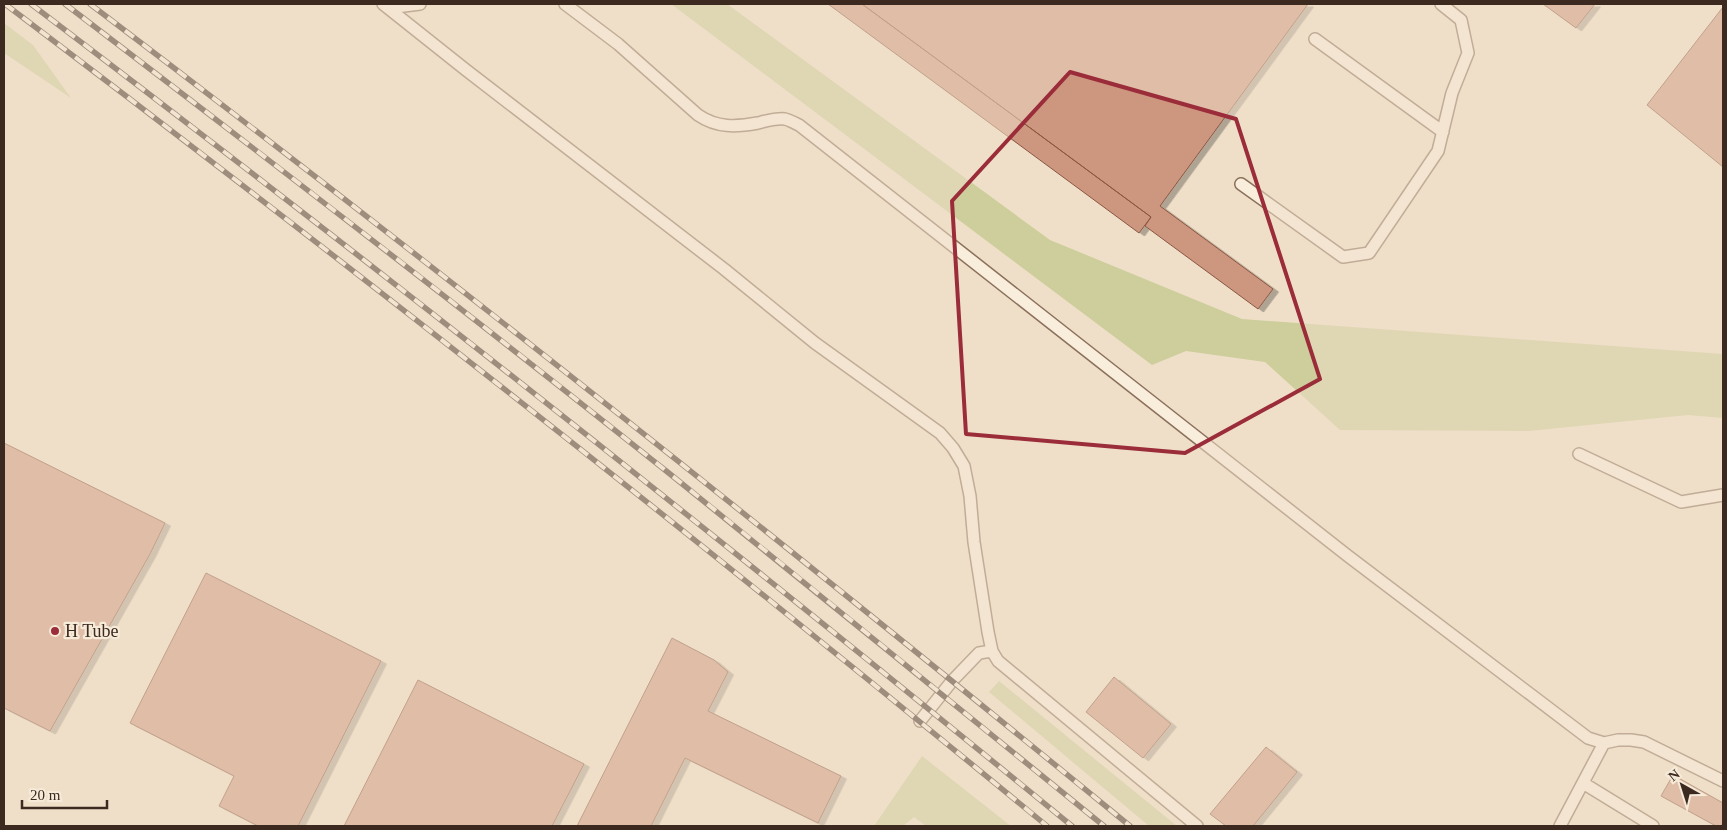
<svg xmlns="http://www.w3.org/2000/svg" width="1727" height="830" viewBox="0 0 1727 830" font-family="'Times New Roman',serif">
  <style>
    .green { fill: #cdce9b }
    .building { fill: #cd967e; stroke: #8b5742; filter: url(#shadow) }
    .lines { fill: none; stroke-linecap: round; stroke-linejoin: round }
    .service-casing { stroke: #8b705c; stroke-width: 14 }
    .service { stroke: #f9eddb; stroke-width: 11 }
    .rail-casing { stroke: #3c2a20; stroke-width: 5.5 }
    .rail { stroke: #f6ead8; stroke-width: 4; stroke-dasharray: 11; stroke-linecap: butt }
    .marked { fill: none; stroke: #9b2c39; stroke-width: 4; stroke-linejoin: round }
    .poi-dot { fill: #9b2c39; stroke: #f6ead8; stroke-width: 2 }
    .labels { text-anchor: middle; stroke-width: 4.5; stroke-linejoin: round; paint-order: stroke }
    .poi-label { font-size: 18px; fill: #3c2a20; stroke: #f6ead8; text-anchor: start }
  </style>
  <defs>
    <filter id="shadow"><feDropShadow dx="5.5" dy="3" stdDeviation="0" flood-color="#0004"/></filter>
  </defs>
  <rect width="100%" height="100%" fill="#efdfc8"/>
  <path class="green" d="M671,4H727L1050,240L1242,319L1723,354V418L1688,415L1529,431L1340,430L1265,362L1186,351L1152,365Z
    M4,23L33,45L71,98L4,53Z
    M999,681L1177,826H1149L989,692Z
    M922,756L1011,826H926L914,817L903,826H874Z"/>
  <path class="building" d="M828,4H862L1151,217L1139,233Z
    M862,4H1308L1160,206L1273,289L1258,309L1145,226L1151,217Z
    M1543,4H1595L1576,28Z
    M1723,7V167L1647,105Z
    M4,443L165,523L150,554L50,731L4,708Z
    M206,573L381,661L298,826H258L219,806L234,776L130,723Z
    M672,638L714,660L728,672L708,711L841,776L818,823L685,758L651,826H577Z
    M1114,677L1171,724L1143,758L1086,712Z
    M418,680L584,764L552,826H344Z
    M1266,747L1297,772L1253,826H1226L1210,814Z
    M1673,775L1723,803V822L1721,826H1716L1661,796Z"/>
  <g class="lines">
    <defs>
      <path id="service" d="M383,4L466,70L724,269L815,343L940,433L953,448L964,466L970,496L974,542L988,632L992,651L998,661L1197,826
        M565,4L618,44L698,115C717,128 736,127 758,123C766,121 776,118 785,119C790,120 794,123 799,125L1348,556L1588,738L1604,743L1618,740H1631L1644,742L1723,781
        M388,8L420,4
        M1315,39L1443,132
        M1241,184L1343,257L1369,253L1438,151L1452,93L1468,53L1461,20L1441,4
        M1579,454L1681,502L1723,495
        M920,721L952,681L979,653L992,651
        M1583,783L1653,826
        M1560,826L1604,743"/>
    </defs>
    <use href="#service" class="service-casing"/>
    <use href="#service" class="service"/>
    <defs>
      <path id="rail" d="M5,4C358,271 706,545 1047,826
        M31,4C383,271 730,546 1072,826
        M65,4C268,159 470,314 670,474C815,590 959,709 1104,826
        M90,4C442,271 788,546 1130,826"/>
    </defs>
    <use href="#rail" class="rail-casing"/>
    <use href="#rail" class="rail"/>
  </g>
  <path d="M0 0H1727V830H0ZM1070,72L1236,119L1320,379L1185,453L966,434L952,201Z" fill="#efdfc8" fill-opacity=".55" fill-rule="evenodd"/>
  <path class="marked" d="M1070,72L1236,119L1320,379L1185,453L966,434L952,201Z"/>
  <circle class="poi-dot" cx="55" cy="631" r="5"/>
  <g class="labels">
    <g class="poi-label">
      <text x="65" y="637">H Tube</text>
    </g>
  </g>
  <rect width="1727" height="830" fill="none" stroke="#3c2a20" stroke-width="10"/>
  <g transform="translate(1682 785) rotate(321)" stroke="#f6ead8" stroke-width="4" paint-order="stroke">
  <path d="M0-4L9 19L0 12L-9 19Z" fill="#3c2a20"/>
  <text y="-8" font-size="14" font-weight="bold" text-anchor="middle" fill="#3c2a20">N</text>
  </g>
  <path d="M22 800v8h85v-8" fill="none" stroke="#3c2a20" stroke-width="2.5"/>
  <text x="30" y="800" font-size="15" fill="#3c2a20" stroke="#f6ead8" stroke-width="4" paint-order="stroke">20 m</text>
</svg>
